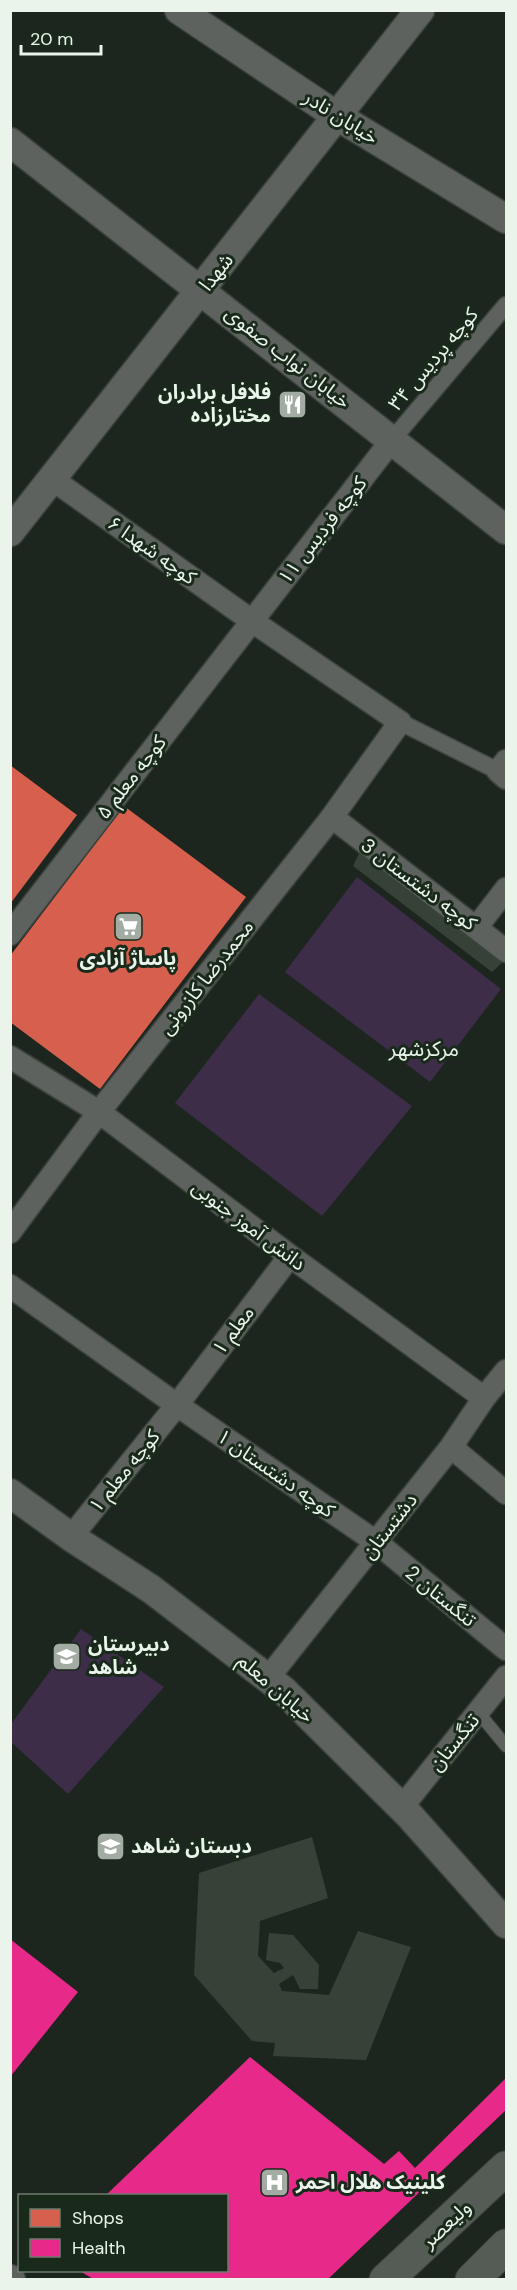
<svg xmlns="http://www.w3.org/2000/svg" width="517" height="2290" viewBox="0 0 517 2290" font-family="'DM Sans','Noto Sans Arabic',sans-serif">
  <style>
    .garden { fill: #3d2d48 }
    .shops { fill: #d6604d }
    .health { fill: #e7298a }
    .building { fill: #364237 }
    .lines { fill: none; stroke-linecap: round; stroke-linejoin: round }
    .service-casing { stroke: #3b423c; stroke-width: 14 }
    .pedestrian-casing { stroke: #3b423c; stroke-width: 19 }
    .minor-casing { stroke: #3b423c; stroke-width: 25 }
    .tertiary-casing { stroke: #3b423c; stroke-width: 31 }
    .secondary-casing { stroke: #3b423c; stroke-width: 35 }
    .service { stroke: #5e625f; stroke-width: 12 }
    .pedestrian { stroke: #5e625f; stroke-width: 16 }
    .minor { stroke: #5e625f; stroke-width: 22 }
    .tertiary { stroke: #5e625f; stroke-width: 28 }
    .secondary { stroke: #555c55; stroke-width: 33 }
    .labels { text-anchor: middle; stroke-width: 6; stroke-linejoin: round; paint-order: stroke }
    .street-label { font-size: 20px; fill: #eaf4eb; stroke: #192a1b }
    .poi-label { font-size: 20px; font-weight: bold; fill: #eaf4eb; stroke: #192a1b; text-anchor: start }
    .neighbourhood-label { font-size: 21px; fill: #eaf4eb; stroke: #192a1b }
  </style>
  <rect width="100%" height="100%" fill="#1d261e"/>
  <path class="garden" d="M357,877L501,989L430,1082L285,972Z
    M259,994L412,1106L322,1216L175,1103Z
    M81,1629L164,1687L68,1794L11,1742V1724Z"/>
  <path class="shops" d="M10,765L77,815L10,904Z
    M124,806L246,897L100,1089L10,1022V956Z"/>
  <path class="health" d="M10,1939L78,1992L10,2077Z
    M250,2057L384,2164L399,2151L415,2168L506,2078V2110L327,2280H95L78,2270H226V2196H105Z"/>
  <path class="building" d="M362,847L506,959L492,972L353,866Z
    M312,1837L328,1898L260,1921L258,1956L274,1973L284,1968L280,1963L266,1960L269,1933L293,1935L319,1965L318,1989H300L293,1975L279,1984L282,1991L329,1995L358,1931L411,1947L366,2060L273,2056L275,2043L252,2041L194,1975L199,1873Z"/>
  <g class="lines">
    <defs>
      <path id="service" d="M478,1712L506,1746"/>
      <path id="pedestrian" d="M392,440L506,305
        M400,722L498,771"/>
      <path id="minor" d="M506,761L498,771L506,778
        M332,817L506,951
        M476,928L506,889
        M10,934L392,440
        M10,1057L99,1112L290,1256L484,1398
        M10,1232L99,1112L332,817L400,722L252,621L52,479
        M10,1286L177,1405L376,1542L506,1649
        M451,1447L506,1493
        M71,1537L177,1405L290,1256
        M268,1678L451,1447L484,1398L506,1371
        M402,1807L506,1677"/>
      <path id="tertiary" d="M179,10L337,116L506,219
        M10,142L506,530
        M10,532L420,10
        M10,1493L71,1537L151,1589L283,1690L409,1815L506,1924
        M10,2279L11,2280"/>
      <path id="secondary" d="M386,2280L506,2168
        M472,2280L506,2246"/>
    </defs>
    <use href="#service" class="service-casing"/>
    <use href="#pedestrian" class="pedestrian-casing"/>
    <use href="#minor" class="minor-casing"/>
    <use href="#tertiary" class="tertiary-casing"/>
    <use href="#secondary" class="secondary-casing"/>
    <use href="#service" class="service"/>
    <use href="#pedestrian" class="pedestrian"/>
    <use href="#minor" class="minor"/>
    <use href="#tertiary" class="tertiary"/>
    <use href="#secondary" class="secondary"/>
  </g>
  <defs>
    <symbol id="restaurant-square" viewBox="-11 -11 22 22"><rect x="-9" y="-9" width="18" height="18" rx="4" fill="#a2aca3" stroke="#192a1b"/><path d="M-5-6h1v4h1v-4h1v4h1v-4h1v5L-1.5 .5V6h-2V.5L-5-1ZM5-6V6H3V1.5H1.5Q1.5-4 5-6Z" fill="#fff"/></symbol>
    <symbol id="supermarket-square" viewBox="-11 -11 22 22"><rect x="-9" y="-9" width="18" height="18" rx="4" fill="#a2aca3" stroke="#192a1b"/><path d="M-6-5.5h2.5l.6 2H6L4.5 2H-2.5L-4.4-4H-6ZM-1.5 3.2a1.3 1.3 0 1 0 .1 0ZM3 3.2a1.3 1.3 0 1 0 .1 0Z" fill="#fff"/></symbol>
    <symbol id="school-square" viewBox="-11 -11 22 22"><rect x="-9" y="-9" width="18" height="18" rx="4" fill="#a2aca3" stroke="#192a1b"/><path d="M0-5L7-2L0 1L-7-2ZM-4 1L0 2.5L4 1V4Q0 6-4 4Z" fill="#fff"/></symbol>
    <symbol id="hospital-square" viewBox="-11 -11 22 22"><rect x="-9" y="-9" width="18" height="18" rx="4" fill="#a2aca3" stroke="#192a1b"/><path d="M-5-5h3v3.5h4V-5h3V5h-3V1.5h-4V5h-3Z" fill="#fff"/></symbol>
  </defs>
  <g fill-rule="evenodd">
    <use href="#restaurant-square" x="276" y="388" width="33" height="33"/>
    <use href="#supermarket-square" x="112" y="910" width="33" height="33"/>
    <use href="#school-square" x="50" y="1640" width="33" height="33"/>
    <use href="#school-square" x="94" y="1830" width="33" height="33"/>
    <use href="#hospital-square" x="258" y="2166" width="33" height="33"/>
  </g>
  <g class="labels">
    <g class="street-label">
      <text transform="translate(341 117) rotate(32)" y="7">خیابان نادر</text>
      <text transform="translate(216 272) rotate(-52)" y="7">شهدا</text>
      <text transform="translate(288 357) rotate(38)" y="7">خیابان نواب صفوی</text>
      <text transform="translate(433 359) rotate(-50)" y="7">کوچه پردیس ۳۴</text>
      <text transform="translate(322 530) rotate(-52)" y="7">کوچه فردیس ۱۱</text>
      <text transform="translate(152 550) rotate(35)" y="7">کوچه شهدا ۶</text>
      <text transform="translate(131 777) rotate(-52)" y="7">کوچه معلم ۵</text>
      <text transform="translate(419 884) rotate(37)" y="7">کوچه دشتستان 3</text>
      <text transform="translate(206 977) rotate(-52)" y="7">محمدرضا کازرونی</text>
      <text transform="translate(249 1225) rotate(37)" y="7">دانش آموز جنوبی</text>
      <text transform="translate(233 1330) rotate(-53)" y="7">معلم ۱</text>
      <text transform="translate(124 1471) rotate(-51)" y="7">کوچه معلم ۱</text>
      <text transform="translate(276 1473) rotate(35)" y="7">کوچه دشتستان ۱</text>
      <text transform="translate(389 1526) rotate(-52)" y="7">دشتستان</text>
      <text transform="translate(441 1596) rotate(39)" y="7">تنگستان 2</text>
      <text transform="translate(276 1688) rotate(41)" y="7">خیابان معلم</text>
      <text transform="translate(454 1742) rotate(-51)" y="7">تنگستان</text>
      <text transform="translate(446 2224) rotate(-43)" y="7">ولیعصر</text>
    </g>
    <g class="poi-label">
      <text x="271" y="399" text-anchor="end">فلافل برادران<tspan x="271" dy="23">مختارزاده</tspan></text>
      <text x="128" y="965" text-anchor="middle">پاساژ آزادی</text>
      <text x="88" y="1651">دبیرستان<tspan x="88" dy="23">شاهد</tspan></text>
      <text x="131" y="1853">دبستان شاهد</text>
      <text x="296" y="2189">کلینیک هلال احمر</text>
    </g>
    <g class="neighbourhood-label">
      <text x="424" y="1056">مرکزشهر</text>
    </g>
  </g>
  <rect width="517" height="2290" fill="none" stroke="#eaf4eb" stroke-width="24"/>
  <rect x="18" y="2194" width="210" height="78" fill="#192a1b" stroke="#6d7b6e" stroke-width="1.5"/>
  <rect x="30" y="2209" width="30" height="18" fill="#d6604d" stroke="#6d7b6e" stroke-width="1.5"/>
  <text x="72" y="2224" font-size="18" fill="#eaf4eb">Shops</text>
  <rect x="30" y="2239" width="30" height="18" fill="#e7298a" stroke="#6d7b6e" stroke-width="1.5"/>
  <text x="72" y="2254" font-size="18" fill="#eaf4eb">Health</text>
  <path d="M21 45v9h80v-9" fill="none" stroke="#eaf4eb" stroke-width="3"/>
  <text x="30" y="45" font-size="18" fill="#eaf4eb" stroke="#192a1b" stroke-width="4.5" paint-order="stroke">20 m</text>
</svg>
